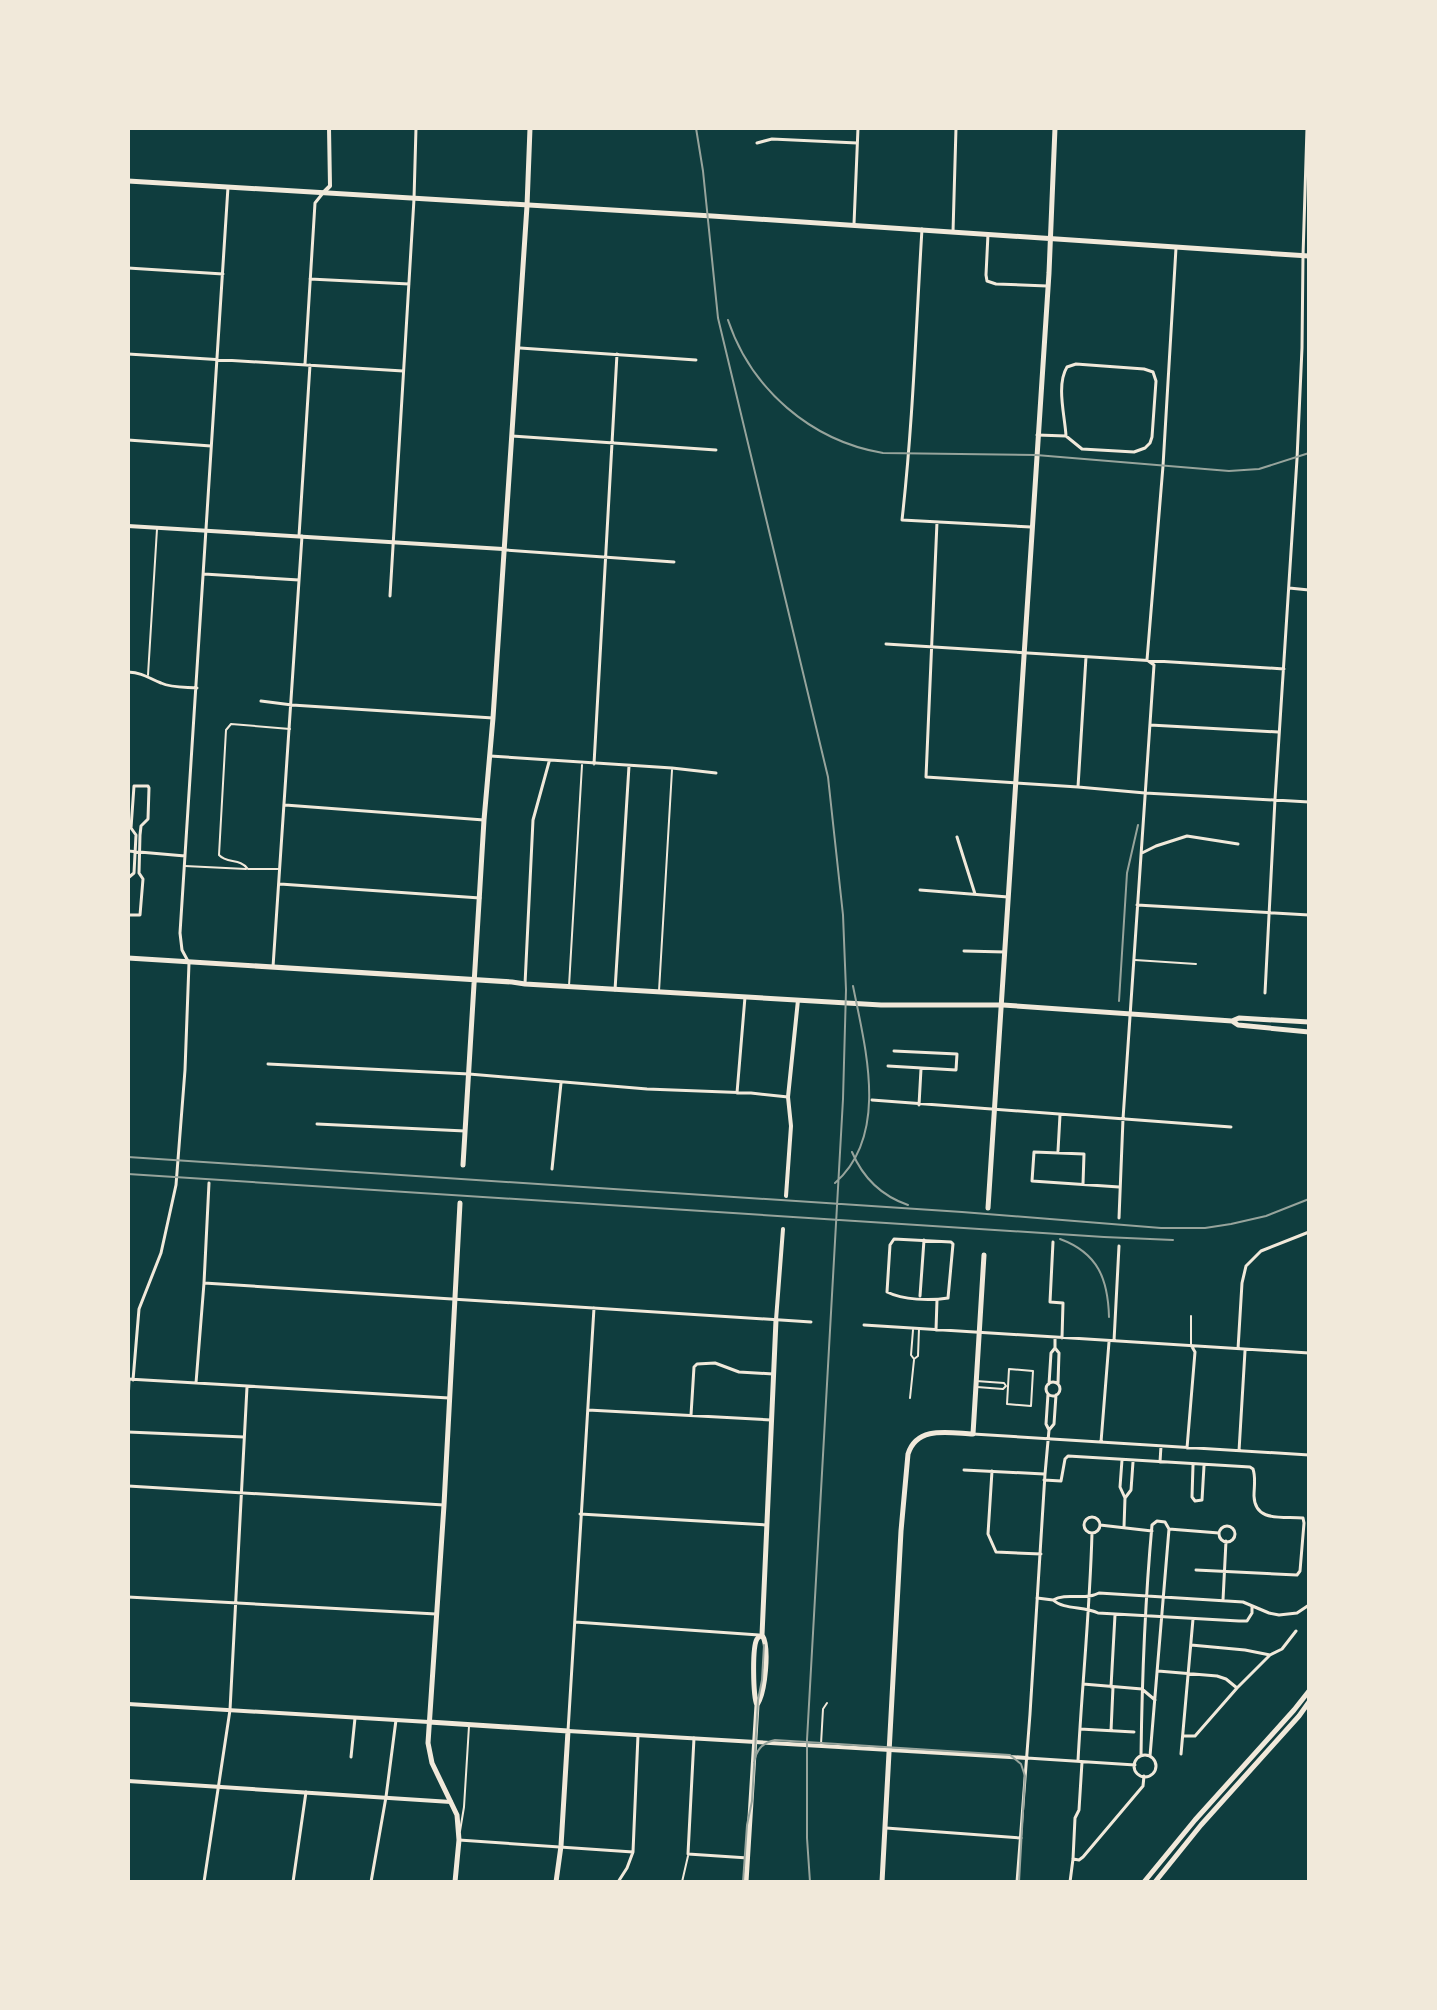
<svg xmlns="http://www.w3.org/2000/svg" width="1437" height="2010" viewBox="0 0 1437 2010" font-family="'Work Sans',sans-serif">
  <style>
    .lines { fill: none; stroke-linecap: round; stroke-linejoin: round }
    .service { stroke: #f1e9da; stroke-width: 2 }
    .pedestrian { stroke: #f1e9da; stroke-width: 2 }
    .minor { stroke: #f1e9da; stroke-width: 3 }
    .tertiary { stroke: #f1e9da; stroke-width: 4 }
    .secondary { stroke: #f1e9da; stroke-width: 5 }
    .primary { stroke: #f1e9da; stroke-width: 5 }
    .tram { stroke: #97a49c; stroke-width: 2 }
    .rail { stroke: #97a49c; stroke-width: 2 }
  </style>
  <rect width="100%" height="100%" fill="#0f3d3e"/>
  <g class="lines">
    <path class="service" d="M148,675L157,529
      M185,866L246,869
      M279,869H248C240,858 227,864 219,855L226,730L231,724L290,729
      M1135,960L1196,964
      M569,986L582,765
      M659,991L672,770
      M913,1330L911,1355L914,1359L918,1356L919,1329
      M1191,1344V1316
      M1009,1369L1033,1371L1031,1406L1007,1404Z
      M976,1381L1004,1383L1006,1386L1003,1389L977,1387
      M910,1398L914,1360
      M460,1831L464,1807L469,1726"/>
    <path class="pedestrian" d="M821,1744L823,1709L827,1703
      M682,1882L688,1856"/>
    <path class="minor" d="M757,143L772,139L857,143
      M854,224L858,128
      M922,229C916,326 913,423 902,520L1031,527
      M953,232L956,128
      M988,234L986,275L987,281L996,284L1047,286
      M128,268L223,274
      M310,279L409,284
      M520,348L696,360
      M128,354L403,371
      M305,364L315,203L323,193
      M1037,435L1066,436L1082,449L1134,452L1145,448L1150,443L1152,437L1156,381L1153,372L1144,369L1076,364L1067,367C1056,385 1065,416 1066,436
      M512,436L716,450
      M128,440L211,446
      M937,522L926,777L1078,787L1145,793L1309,802
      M299,536L310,365
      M506,550L674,562
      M204,574L299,580
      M1289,588L1309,590
      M390,596L414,199L416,128
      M886,644L1284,669
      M128,672C144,673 148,678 161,683C172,688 185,687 197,688
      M261,701L292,705L493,718
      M1150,725L1278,732
      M490,756L672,768L716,773
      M594,764L617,354
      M1078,787L1086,657
      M285,805L484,820
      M957,837L975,894
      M128,851L185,856
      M1142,853L1156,846L1187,836L1238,844
      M128,878L134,873L136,835L131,828L134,786H148L149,788L148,819L141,826L140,835L139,873L143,879L140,915H128
      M280,884L480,898
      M920,890L1008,897
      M1137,905L1309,915
      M964,951L1005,952
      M273,967L302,536
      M525,984L533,820L549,762
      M615,990L629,766
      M1265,993L1275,799L1297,459L1302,348L1303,256L1307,128
      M268,1064L469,1074L647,1089L751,1093L788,1097
      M888,1066L956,1070L957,1054L894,1051
      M737,1093L745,997
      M872,1100L1231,1127
      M919,1105L921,1069
      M317,1124L465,1131
      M1058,1151L1060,1115
      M552,1169L561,1083
      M1083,1184L1084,1154L1034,1152L1032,1181L1119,1187
      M1119,1218L1123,1119L1154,665L1147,660L1163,466L1176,248
      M894,1239L951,1242L953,1244L948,1298C930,1301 903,1300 887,1292L890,1245Z
      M1053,1242L1050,1302L1063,1303L1062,1338
      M204,1283L811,1322
      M920,1296L924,1240
      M864,1325L1309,1353
      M936,1330L937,1300
      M1114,1341L1119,1246
      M1055,1348L1059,1353L1058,1383
      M1238,1349L1242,1283L1246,1266L1261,1251L1309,1232
      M128,1379L449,1398
      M133,1380L139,1309L161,1253L176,1185L185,1070L189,963L182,950L180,933L228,187
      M1046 1389a7 7 0 1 1 14 0a7 7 0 1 1-14 0Z
      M196,1383L204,1283L209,1183
      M1049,1384L1051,1353L1055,1348V1337
      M128,1402L129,1380
      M588,1410L771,1420
      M691,1415L694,1367L697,1364L715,1363L739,1372L773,1374
      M1049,1430L1054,1424L1056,1395
      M128,1432L244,1437
      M973,1434L1309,1455
      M1101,1442L1109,1342
      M1187,1448L1195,1352L1191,1345
      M1239,1451L1245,1351
      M1122,1460L1120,1487L1125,1498
      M1160,1462L1161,1446
      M1193,1465L1192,1497L1195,1501L1202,1500L1204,1466
      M964,1470L1044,1474
      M992,1471L988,1534L996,1552L1041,1554
      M1044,1480L1061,1481L1065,1459L1068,1456L1250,1467L1253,1469C1256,1478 1254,1486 1254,1496C1255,1523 1283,1516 1303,1518L1304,1523L1300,1571L1297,1575L1196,1570
      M128,1486L444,1505
      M580,1514L767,1525
      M1084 1525a8 8 0 1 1 16 0a8 8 0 1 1-16 0Z
      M1100,1525L1152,1531
      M1219 1534a8 8 0 1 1 16 0a8 8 0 1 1-16 0Z
      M1124,1527L1125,1498L1131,1490L1133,1462
      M1169,1529L1219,1533
      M128,1597L436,1614
      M1037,1598L1053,1600
      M1223,1600L1226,1541
      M1252,1606V1613L1247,1621H1239L1098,1613C1084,1606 1064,1610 1053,1600C1067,1592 1084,1601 1099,1593L1243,1602L1269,1613L1279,1615L1297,1613L1309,1605
      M575,1622L759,1635
      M1191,1645L1245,1650L1270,1655
      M1158,1671L1217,1676L1226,1679L1237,1688
      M1083,1684L1142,1689L1155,1700
      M1111,1687L1115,1615
      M1080,1729L1134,1732
      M568,1731L594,1308
      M1111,1731L1113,1687
      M1183,1736H1195L1237,1688L1270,1655L1282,1649L1296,1631
      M694,1738L688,1854L748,1858
      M1181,1754L1193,1619
      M1134 1766a11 11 0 1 1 22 0a11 11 0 1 1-22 0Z
      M1141,1756C1142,1679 1145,1602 1152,1525L1157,1521L1165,1522L1169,1529L1150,1756
      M351,1757L355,1718
      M1027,1758L1135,1765
      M1078,1761C1082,1685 1090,1609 1092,1533
      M886,1828L1021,1838
      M459,1840L633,1852
      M1073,1859L1079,1860L1083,1857L1143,1786L1144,1776
      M204,1882L230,1710L247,1387
      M293,1882L306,1792
      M371,1882L386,1797L396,1720
      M618,1882L627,1868L633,1852L638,1735
      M1017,1882L1030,1714L1045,1474L1049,1430L1046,1424L1048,1394
      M1070,1882L1073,1859L1075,1818L1079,1810L1082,1762"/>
    <path class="tertiary" d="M323,193L330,186L329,128
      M128,526L503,549
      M786,1196L791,1126L788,1097L798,1000
      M776,1320L783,1229
      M128,1704L429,1722
      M568,1731L1027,1758
      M128,1781L451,1802"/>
    <path class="secondary" d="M128,181L712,216L1309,256
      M988,1208L1049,273L1055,128
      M757,1705C765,1693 770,1647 762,1635L776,1320
      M746,1882L757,1705C753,1696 752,1647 757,1639C758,1637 761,1636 762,1635
      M882,1882L901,1531L908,1454C917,1425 950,1433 973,1434L984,1255"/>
    <path class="primary" d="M128,958L512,982L525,984L881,1005H1003L1232,1021L1238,1025L1309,1032
      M1232,1021L1239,1018L1309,1022
      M463,1165L484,820L493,718L527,206L530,128
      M429,1722L568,1731L561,1846L556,1882
      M455,1882L459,1840L457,1815L432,1763L428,1743L444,1505L460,1203
      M1144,1882L1195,1820L1294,1710L1309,1691
      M1155,1882L1201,1825L1299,1716L1309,1702"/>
    <path class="tram" d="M754,1763C756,1750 762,1743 775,1740L1010,1755L1021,1764L1025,1776L1019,1882
      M743,1882L747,1825L752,1801L758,1700L762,1680L764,1645"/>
    <path class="rail" d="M696,128L703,171L718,318L828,777L843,915L846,990L843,1099L807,1740V1838L810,1882
      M728,320C751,389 811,441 883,453L1036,455L1229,471L1259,469L1309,453
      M1119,1001L1127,873L1138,825
      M852,1152C863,1178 882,1196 908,1205
      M128,1157L962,1212L1161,1228H1205L1231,1224L1266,1216L1309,1199
      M128,1174L1104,1237L1173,1240
      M835,1183C890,1135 865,1047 853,986
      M1060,1239C1098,1253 1108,1279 1109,1317"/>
  </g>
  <rect width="1437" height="2010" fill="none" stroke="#f1e9da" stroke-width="260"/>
</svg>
